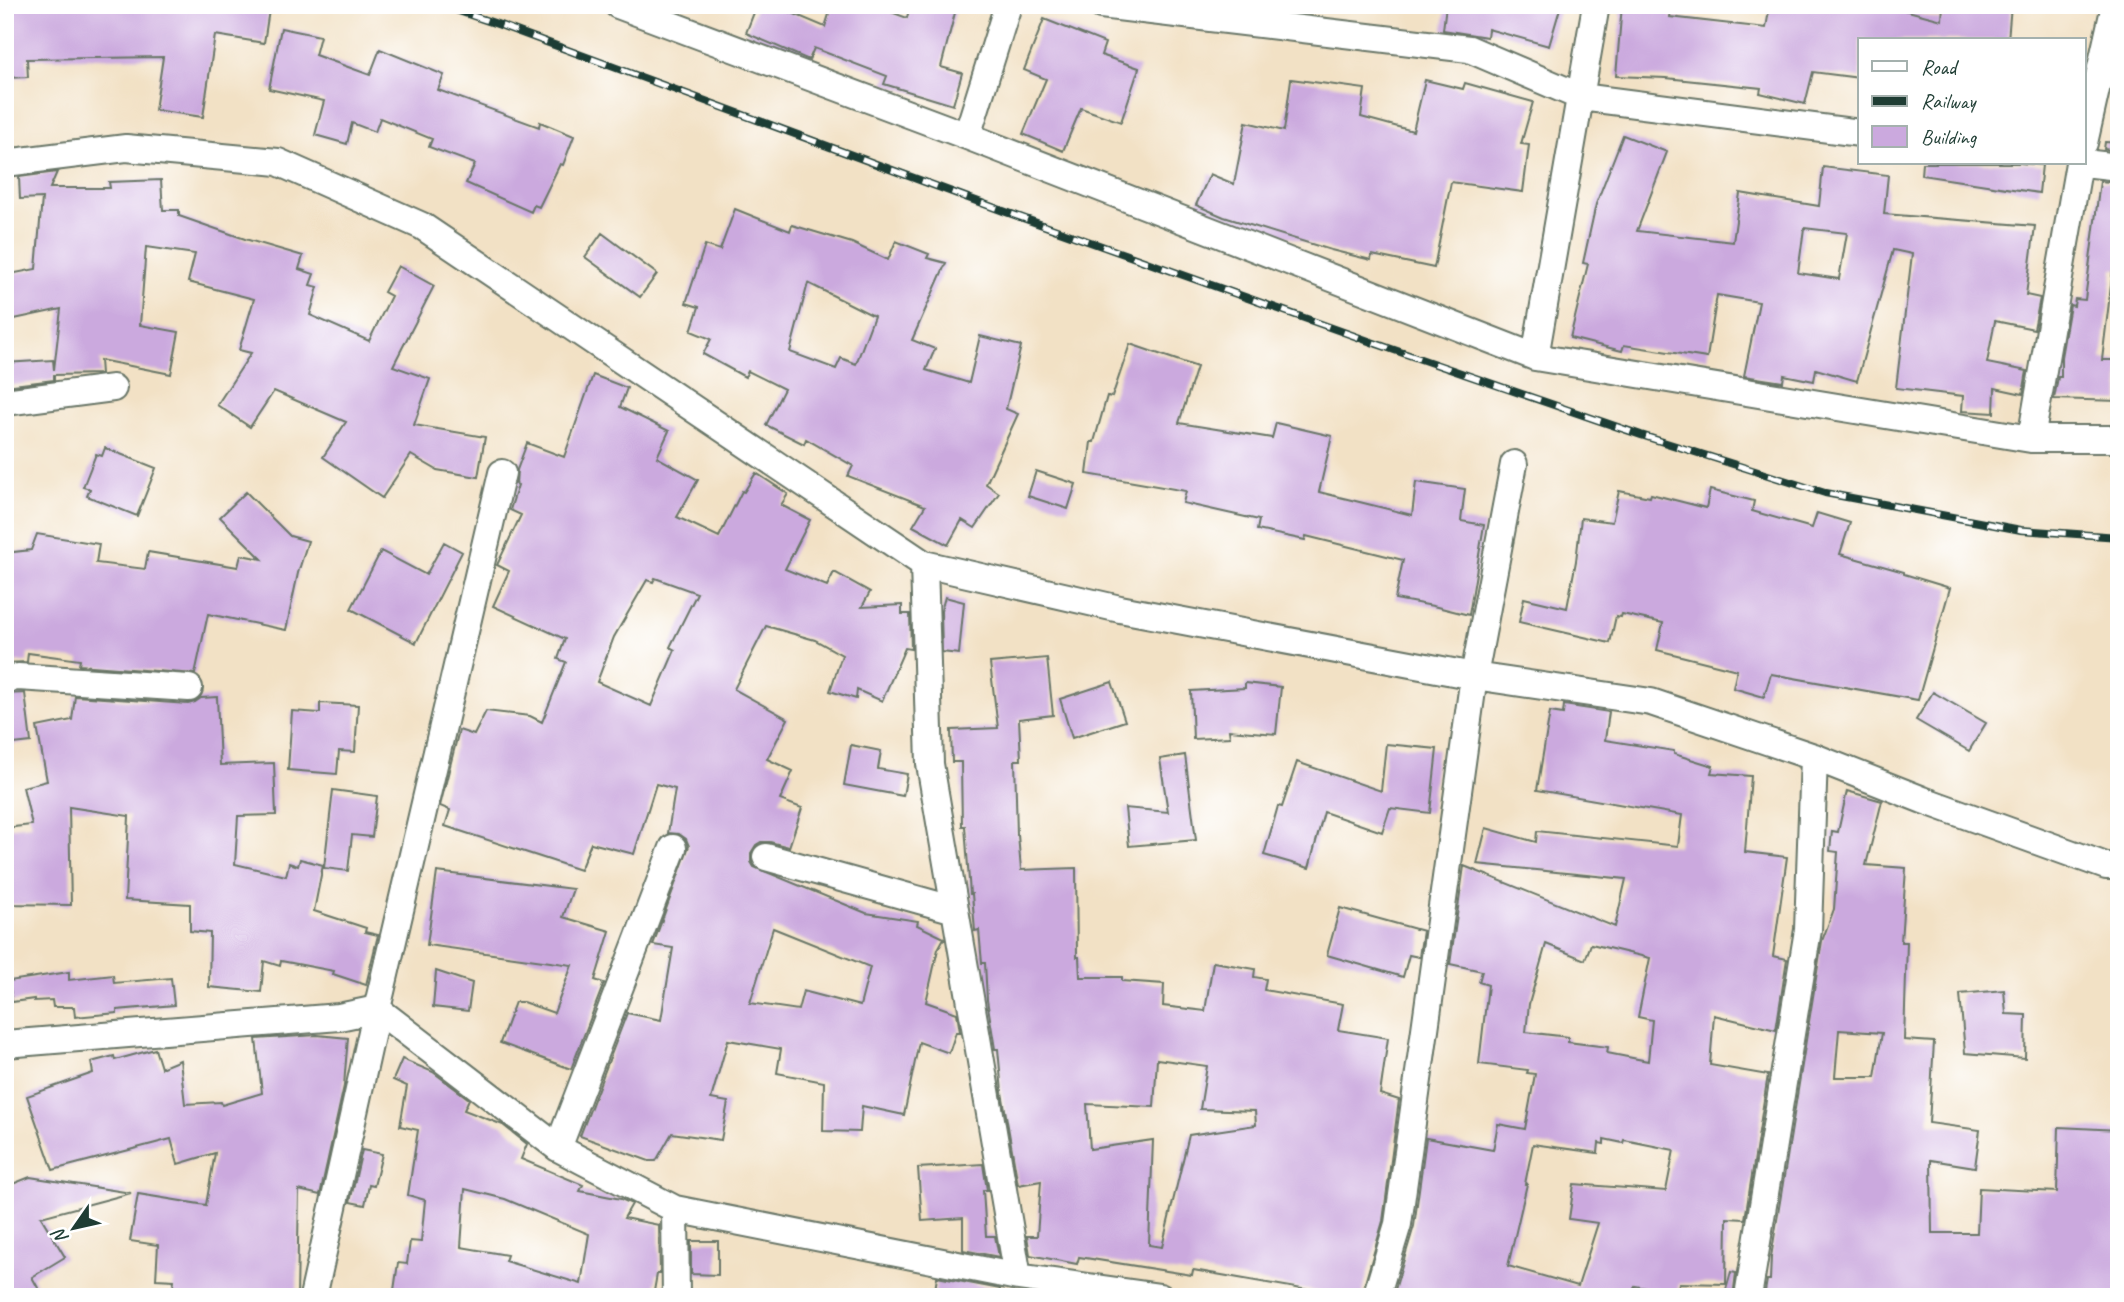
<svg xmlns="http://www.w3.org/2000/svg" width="2124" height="1302" viewBox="0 0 2124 1302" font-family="Caveat,sans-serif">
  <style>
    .building { fill: #cba9de; fill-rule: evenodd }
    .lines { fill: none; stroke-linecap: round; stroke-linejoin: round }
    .street-casing { stroke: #697667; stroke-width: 30 }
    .street { stroke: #fff; stroke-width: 26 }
    .rail-casing { stroke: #1f3d34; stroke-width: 8 }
    .rail { stroke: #fff; stroke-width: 5; stroke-dasharray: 16; stroke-linecap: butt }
  </style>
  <rect width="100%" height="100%" fill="#fff"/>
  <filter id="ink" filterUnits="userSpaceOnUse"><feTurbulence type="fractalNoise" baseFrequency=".0143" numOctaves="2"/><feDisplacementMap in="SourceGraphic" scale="14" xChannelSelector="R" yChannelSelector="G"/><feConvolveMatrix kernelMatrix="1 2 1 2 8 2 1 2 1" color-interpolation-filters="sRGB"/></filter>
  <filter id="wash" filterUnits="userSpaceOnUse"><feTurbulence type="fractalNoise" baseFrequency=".00686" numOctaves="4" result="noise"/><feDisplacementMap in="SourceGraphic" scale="28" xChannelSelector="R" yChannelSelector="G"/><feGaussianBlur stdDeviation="1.57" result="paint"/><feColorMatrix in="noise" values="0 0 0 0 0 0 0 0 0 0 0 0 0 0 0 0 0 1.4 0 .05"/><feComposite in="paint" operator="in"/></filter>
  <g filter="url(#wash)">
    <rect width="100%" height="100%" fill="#f2e1c5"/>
    <g id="blocks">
      <path class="building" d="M5,5H235L269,10L264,43L215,35L203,117L155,110L163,57L27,59L28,77L5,78Z
        M757,5H773L825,27L832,5H872L907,18L910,5H957L941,67L962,73L953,105L884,84L887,76L814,48L809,60L746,33Z
        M1446,5H1561L1549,46L1488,29L1487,37L1443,30Z
        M1622,5L1671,8L1670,17L1766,28L1770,5H1885L1942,20L1943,5H2011L2008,40H1860V78L1813,72L1805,104L1760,93L1761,88L1666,78L1616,76Z
        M1044,19L1105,43L1101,55L1139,68L1121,122L1081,108L1063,151L1023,134L1046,79L1024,70Z
        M281,28L320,36L315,55L370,75L380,49L444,75L438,90L539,127L540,122L574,136L563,165L560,164L539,207L534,205L531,212L466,183L475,164L429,147L432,139L380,118L375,132L352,123L347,144L315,135L324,101L269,89Z
        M1291,79L1365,89L1361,117L1413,131L1425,80L1463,89L1465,83L1533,102L1521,144L1529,145L1523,192L1451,182L1434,268L1372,255L1371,260L1331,250L1224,217L1196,205L1210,174L1234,184L1246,122L1284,131Z
        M1623,135L1667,152L1637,231L1733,242L1740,193L1819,206L1823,167L1888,175L1884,214L2035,226L2026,295L2040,298L2034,329L1995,321L1987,363L2027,371L2023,394L1995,388L1994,413L1962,411L1963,396L1896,388L1912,254L1893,250L1857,381L1816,369L1814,381L1784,375L1783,382L1744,376L1759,302L1717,295L1707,358L1624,345L1622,351L1570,338L1588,264L1583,263L1596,204ZM1804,228L1847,233L1839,279L1798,273Z
        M2105,142L2119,143V151L2104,149Z
        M1922,163H2020L2042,165L2039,193L1921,175Z
        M57,172L50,188H110L109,182L161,180L163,210H179V216L245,239L303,256L299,269L314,274L310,285L318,287L310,315L369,341L391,296L384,292L398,266L434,286L393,366L430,379L414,425L485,437L478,477L437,470L411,455L382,498L323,457L346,422L274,391L250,427L217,405L251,353L239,350L254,299L188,282L195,254L146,247L140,325L179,332L171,374L100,360L101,374L54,375V380L5,386V363L53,360L54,370L61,309L5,321V275L36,269L42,198L20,199L19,177Z
        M2100,181L2119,183V269H2113L2102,360H2119V401L2054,399L2058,377H2061V357L2070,305L2074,306L2075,299L2085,300Z
        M735,209L790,231L792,225L852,243L888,260L896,241L929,254L927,258L946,263L912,340L935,349L926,370L969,383L980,336L1021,346L1006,409L1018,414L986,484L999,493L975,528L962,520L948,545L913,526L925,506L848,476L853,466L806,439L804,444L766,425L784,389L748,371L745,377L703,354L711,339L691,331L699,307L686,303L705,245L720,250ZM808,283L874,316L856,364L841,358L836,369L790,352Z
        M602,233L657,274L640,297L585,257Z
        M1130,344L1197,367L1179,423L1272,438L1276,423L1332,436L1319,492L1412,515L1416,482L1465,489L1461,521L1484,525L1469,615L1433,606L1395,599L1403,560L1306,536L1305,540L1257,530L1259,520L1183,503L1186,491L1087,474L1091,442H1094L1107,396L1112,397Z
        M593,375L627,388L620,407L669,431L657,457L698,480L677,517L719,537L742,491L744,492L756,473L788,494L781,505L810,520L785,569L827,586L834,572L870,592L862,607L902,605V614H910L911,649L905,648L882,701L857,690L856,699L830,691L842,655L815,640L766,626L734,689L788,719L767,759L793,771L780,800L802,808L789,847L770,842H761L756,845L751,853V862L754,867L866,913L918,921L917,925L944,938L938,949L926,1002L957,1013L960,1032H956L949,1053L919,1042L904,1115L862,1106L860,1132L823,1131L824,1082L777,1073L781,1049L728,1040L711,1099L728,1102L721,1140L672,1133L656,1161H649L580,1136L627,1013L661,1020L673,948L653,945L689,846L686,839L679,834L668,833L675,789L656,784L634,854L591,843L580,870L445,826L450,810L440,806L459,730L474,735L486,711L530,716L542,722L566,662L558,659L565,639L493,606L509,571L497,565L521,515L510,510L518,485L516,484L517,470L527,443L564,457ZM655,578L697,593L670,647L675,650L651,706L597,682L614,637L647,580L653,582ZM773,928L870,967L860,1006L803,991L798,1010L750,1003Z
        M105,448L156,468L137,516L87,496L90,489L83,487L96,454L102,456Z
        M1036,471L1076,484L1068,509L1028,496Z
        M1710,490L1754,501L1752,511L1812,528L1817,513L1850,523L1840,554L1904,572V574L1950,588L1918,700L1771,674L1764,697L1733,688L1737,670L1657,650L1663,623L1622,614L1621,617L1616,616L1610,643L1519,622L1524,598L1567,608L1576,561L1581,518L1612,522L1619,491L1650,497L1651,494L1706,508Z
        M246,492L290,536L308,541L298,573L286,630L208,614L195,674L79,665L80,660L28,653L27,662L5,663V553L31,550L37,534L99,544L96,563L145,569L148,552L238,567L241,555L262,559L220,517Z
        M444,542L462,552L416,643L351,609L381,551L426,575Z
        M945,597L964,602L959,654L942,652L941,611Z
        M1047,658L1053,715L1019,719L1021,760H1015L1017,835H1018L1021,870L1076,868L1077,957H1079L1080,977H1122V981L1164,984L1163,1006L1205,1011L1213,962L1255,969L1254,977L1266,979L1264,990L1343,1004L1338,1030L1388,1038L1380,1094L1399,1100L1383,1221L1361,1297H1348L1193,1270L1192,1275L1079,1257L1077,1264L1030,1255L1027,1236H1037L1041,1181L1018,1185L1002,1092L998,1049H995L987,1000L985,963H982L979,930L975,931L972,894H970L965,826H962L961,762H952L951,730L998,728L990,663ZM1157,1059L1207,1066L1200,1109L1255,1111L1256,1125L1189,1135L1162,1247L1149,1245L1153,1140L1090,1149L1087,1104L1154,1107Z
        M1112,682L1125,721L1072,738L1060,699Z
        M1245,683L1281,687L1276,734L1229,730L1230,737L1193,739L1191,691L1245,688Z
        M1933,692L1986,723L1969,751L1916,720Z
        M25,693L31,742L5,745V694Z
        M75,696L188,704L195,702L201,698L217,697L220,765L274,763L276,815L238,816L235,864L286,876L289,863L298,866L300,859L323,865L314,911L366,928L365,932L378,935L366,985L333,974L334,971L281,961L280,966L264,961L261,992L209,987L210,933L190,931V904L125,900L129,816L69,807L71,905L5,904V828L32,825L23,787L47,781L37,727L72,720Z
        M320,703L358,705L355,752L339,751L337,774L288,770L292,711L320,713Z
        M1564,705L1609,712L1605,740L1674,751V754L1713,766L1711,773L1751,776L1745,852L1787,857L1773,956L1787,959L1776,1030L1714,1015L1710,1065L1768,1075L1745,1219L1727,1218L1726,1284L1679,1283L1677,1294L1635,1286L1631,1297H1418L1394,1293L1414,1226L1426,1138L1493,1150L1498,1124L1525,1129L1535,1074L1527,1073L1528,1070L1479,1064L1488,985L1479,982L1482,971L1450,964L1464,866L1615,927L1626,879L1477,864L1486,828L1536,842L1537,831L1678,846L1682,815L1537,790L1550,712L1563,714ZM1546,944L1585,960L1591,944L1650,958L1638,1017L1652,1020L1648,1061L1607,1053L1608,1047L1568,1042V1037L1526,1032L1529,1004ZM1604,1139L1623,1143L1624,1140L1674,1150L1666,1191L1574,1184L1569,1219L1598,1223L1578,1286L1508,1266L1527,1184H1525L1533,1144L1598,1153L1599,1143L1604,1144Z
        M1386,744L1437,749L1430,813L1390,808L1382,832L1324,812L1309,868L1264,855L1278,806L1282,807L1297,762L1381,791Z
        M851,745L881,751L878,769L907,774L903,796L844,785Z
        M1185,755L1196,840L1129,846L1125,808L1168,812L1160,759Z
        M333,790L377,796L372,837L352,835L348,871L324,868Z
        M1847,791L1882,801L1866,865L1906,868L1901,942H1907L1904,1040L1934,1042L1929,1123L1980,1130L1975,1167L1931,1160L1932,1233H1977L1979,1188L2057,1192L2059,1127L2119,1130V1297H1764L1767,1280H1770L1771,1257L1822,941L1834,909L1838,852L1830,851L1832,831L1838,832ZM1839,1030L1882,1033L1875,1077H1835Z
        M437,872L573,889L563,917L610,931L595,980L604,983L571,1069L500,1043L515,1002H523L554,1013L572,965L427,945Z
        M1340,908L1423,931L1419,957L1409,955L1403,977L1327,955Z
        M436,971L472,983L468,1011L433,1007Z
        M69,972V980L113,975L114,983L171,978L174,1005L117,1010V1013L75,1017L74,1007H53L52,1000L34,1001V999L12,1002L9,981Z
        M2004,990L2006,1014L2026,1015L2025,1058L1965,1053L1960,994Z
        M317,1035L348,1038L346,1060L344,1086L320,1195L299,1190L297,1297H172L174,1280L156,1279L158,1245L130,1241L138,1194L206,1205L215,1153L178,1164L171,1139L53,1170L27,1096L93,1073L91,1062L114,1056L115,1060L155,1049L161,1068L180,1060L185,1104L221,1102L222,1105L262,1093L256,1039Z
        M402,1059L433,1072L469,1099L464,1110L503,1125L527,1144L521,1159L583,1185L580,1191L621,1199L632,1204L624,1218L659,1225L660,1274H657L653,1297H393L398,1263L407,1264L410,1241L421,1242L425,1200L408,1195L418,1130L400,1126L407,1086L393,1080ZM465,1189L505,1199L589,1234L581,1284L505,1261L507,1255L461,1247Z
        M362,1150L382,1154L374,1186L369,1185L365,1205L350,1202Z
        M983,1164L987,1190H983L986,1236H995L999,1257L963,1250V1218L922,1221L918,1168Z
        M30,1177L131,1193L41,1217L65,1257L32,1277L43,1297H5V1187Z
        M691,1241H718V1275L691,1274Z
        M1731,1272L1736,1273L1733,1297H1724Z
        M937,1277L1000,1289L999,1297H934Z"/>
    </g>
  </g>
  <g filter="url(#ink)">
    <use href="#blocks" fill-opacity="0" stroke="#697667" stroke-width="2"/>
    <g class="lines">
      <defs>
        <path id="street" d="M618,5L967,136L1535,357L2031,439H2119
          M1101,5L1469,49L1581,97L1860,133
          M967,136L1008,5
          M2084,143L2115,5
          M5,163L126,148L278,162L422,226L924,564L1120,609L1474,676L1651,702L1814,757L1923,800L2106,866H2119
          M2084,163L2119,167
          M1535,357L1596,5
          M5,402L113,388
          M2031,439L2079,163
          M924,564L930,764L1018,1277
          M5,679L18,677L189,688
          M766,857L955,910
          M5,1044L339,1017L377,1009L558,1148L675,1209L1018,1277L1160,1297
          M558,1148L673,848
          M675,1209L676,1297
          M313,1297L377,1009L502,473
          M1376,1297L1398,1224L1474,676L1514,464
          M1748,1297L1808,930L1814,757"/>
      </defs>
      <use href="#street" class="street-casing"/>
      <use href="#street" class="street"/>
      <defs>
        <path id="rail" d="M441,5L500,25L1006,212L1377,344L1641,435L1825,493L2021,530L2119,537"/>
      </defs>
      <use href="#rail" class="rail-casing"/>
      <use href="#rail" class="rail"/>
    </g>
  </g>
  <rect width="2124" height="1302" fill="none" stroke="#fff" stroke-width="28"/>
  <rect x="1858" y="38" width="228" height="126" fill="#ffffff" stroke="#a5b1ae" stroke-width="2"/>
  <rect x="1872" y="61" width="35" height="10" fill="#ffffff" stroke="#a5b1ae" stroke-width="2"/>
  <text x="1921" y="74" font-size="21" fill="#1f3d34">Road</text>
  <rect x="1872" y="96" width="35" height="10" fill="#1f3d34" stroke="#a5b1ae" stroke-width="2"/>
  <text x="1921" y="108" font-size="21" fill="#1f3d34">Railway</text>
  <rect x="1872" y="126" width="35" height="21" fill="#cba9de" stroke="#a5b1ae" stroke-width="2"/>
  <text x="1921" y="144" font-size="21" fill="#1f3d34">Building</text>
  <g transform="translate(74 1228) rotate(236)" stroke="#ffffff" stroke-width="5" paint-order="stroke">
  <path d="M0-5L12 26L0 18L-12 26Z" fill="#1f3d34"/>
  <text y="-10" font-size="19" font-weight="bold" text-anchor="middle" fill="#1f3d34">N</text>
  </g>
</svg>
